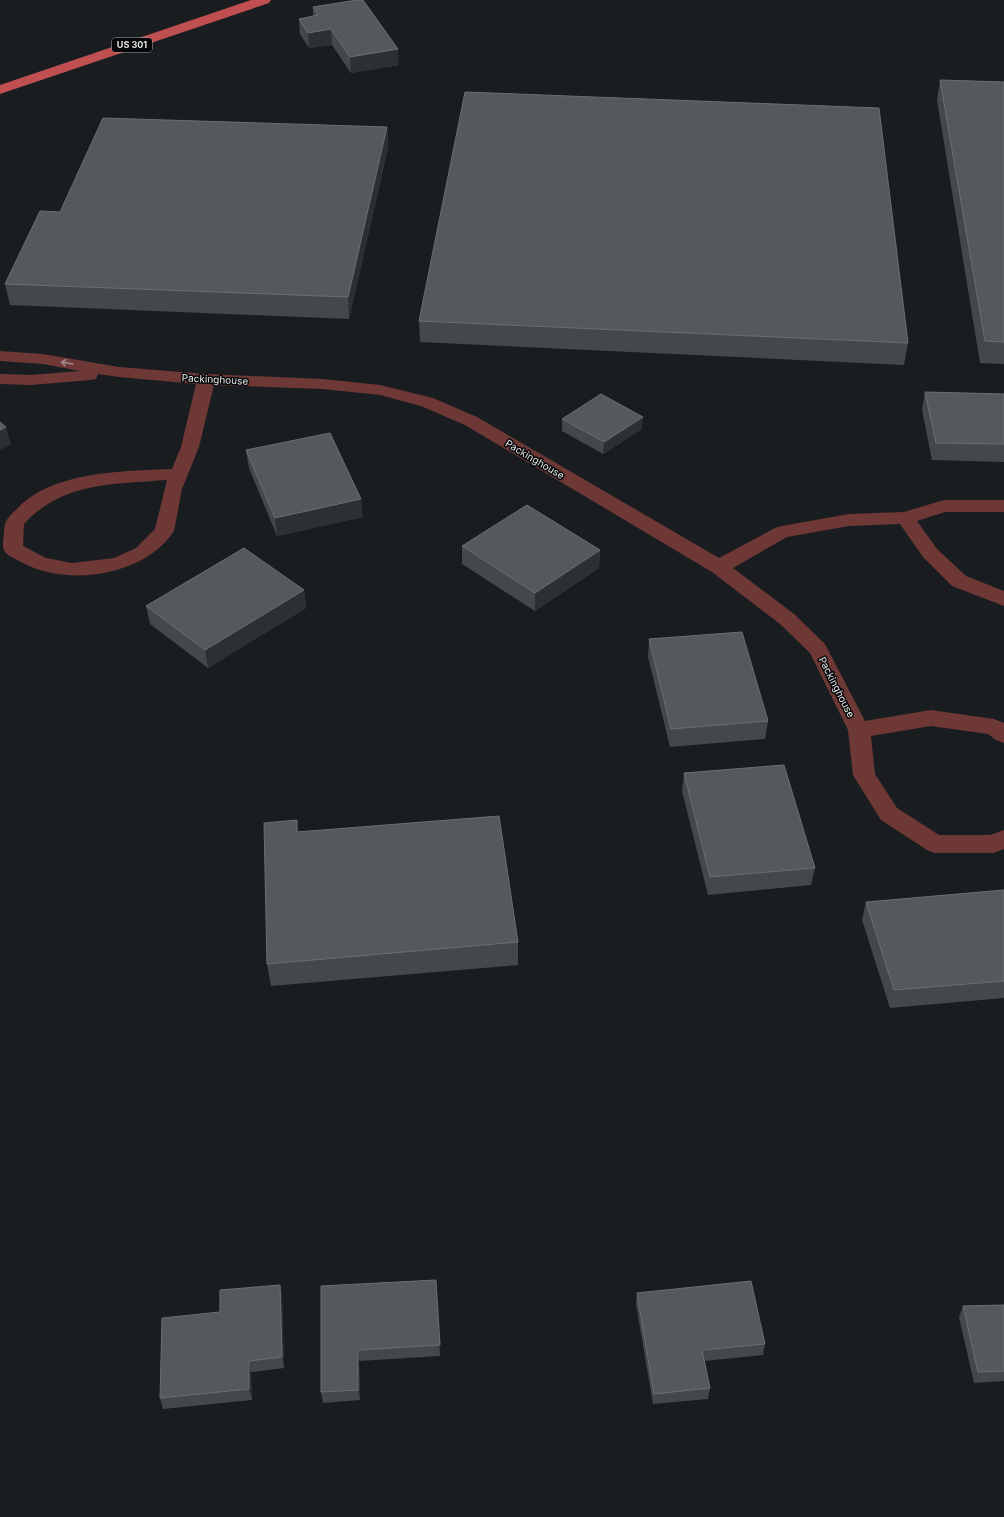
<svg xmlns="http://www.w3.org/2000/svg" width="1004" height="1517" viewBox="0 0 1004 1517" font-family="Inter,sans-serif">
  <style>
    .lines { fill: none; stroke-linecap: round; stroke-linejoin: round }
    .street { fill: #6e3837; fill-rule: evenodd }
    .primary { fill: #bf4f50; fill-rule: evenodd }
    .wall { fill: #44484b }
    .shaded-wall { fill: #2c3033 }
    .building { fill: #55595c; stroke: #6b6f72 }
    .oneway { stroke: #a38687 }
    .labels { text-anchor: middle; stroke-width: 3; stroke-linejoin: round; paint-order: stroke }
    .shield { fill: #060708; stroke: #a1a3a5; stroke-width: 1 }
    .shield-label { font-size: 9px; font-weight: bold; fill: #e3e6e8 }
    .street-label { font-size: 10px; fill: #e3e6e8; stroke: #060708 }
  </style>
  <rect width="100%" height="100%" fill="#1a1d20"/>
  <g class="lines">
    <path class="street" d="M0,351L43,354L119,367L206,374L323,379L380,385L433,398L477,417L719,558L775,528L782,526L849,514L904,512L944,500H1004V512H945L917,521L937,549L966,576L1004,591V606L952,586L923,557L900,524L849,526L787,537L733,568L794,614L825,644L865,721L931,710L994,719L1004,723V743L996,740L988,734L931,726L871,736L875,774L897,808L939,835H990L1004,830V849L993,853H935L927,850L881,820L853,775L848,730L810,653L780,624L712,572L465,425L421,406L380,395L323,389L214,385L199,447L182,489L174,531C145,576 68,587 23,563C18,560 9,557 5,552C1,547 4,537 4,531C4,521 9,516 17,509C52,471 124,471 172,469L181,447L196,384L119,377L98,374L96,379L90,380L31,385L0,384V374L31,375L80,371L43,364L0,361ZM167,480L155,529L136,548L114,558L72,563L46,558L23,546L24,524C62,482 114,484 167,480Z"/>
    <path class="primary" d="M251,0H271L269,3L0,94V85Z"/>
  </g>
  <path class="wall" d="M313,7L399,65L351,73L332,45L309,48L300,34L299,19L313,16Z
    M940,80L1004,82V364L980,363L937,100Z
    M387,127L388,148L349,319L10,305L5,284L60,212Z
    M419,321L908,343L904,365L420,342Z
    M925,392L1004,394V462L932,460L922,410Z
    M562,419L642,429L603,454L562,431Z
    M246,450L363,517L277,536L249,468Z
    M462,546L600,550L599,568L535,611L462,564Z
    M304,590L306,608L208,668L150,624L146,606Z
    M649,639L768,721L765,739L670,747L648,657Z
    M684,773L815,868L811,885L708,895L682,791Z
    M297,820L298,832L518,942V965L271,986L267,964Z
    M1004,890V998L890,1008L862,920L866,902Z
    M436,1280L440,1356L359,1361L360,1400L323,1403L321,1392V1286Z
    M280,1285L282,1296L284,1368L251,1372L252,1400L163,1409L160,1398L220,1312Z
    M637,1293L765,1344L763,1355L704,1361L710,1388L708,1399L653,1404L636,1304Z
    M1004,1305V1381L974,1383L959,1317L963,1306Z"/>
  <path class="shaded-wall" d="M331,29L332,45L309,48L308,33Z
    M398,49L399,65L351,73L350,57Z
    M387,127L388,148L349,319L348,297Z
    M643,417L642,429L603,454L604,442Z
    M6,427L11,444L0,450V430Z
    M361,499L363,517L277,536L275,518Z
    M600,550L599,568L535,611V593Z
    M304,590L306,608L208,668L205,650Z
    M280,1285L282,1296L284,1368L282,1357Z
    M358,1350L359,1361L360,1400L358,1390Z
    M249,1361L251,1372L252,1400L249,1389Z"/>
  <path class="building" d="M357,0H363L398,49L350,57L331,29L308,33L299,19L318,15L313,7Z
    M940,80L1004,82V342L985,341Z
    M465,92L879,108L908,343L419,321Z
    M103,118L387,127L348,297L5,284L40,211L60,212Z
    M925,392L1004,394V444L936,443Z
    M601,394L643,417L604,442L562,419Z
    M0,422L6,427L0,430Z
    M330,433L361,499L275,518L246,450Z
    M527,505L600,550L535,593L462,546Z
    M244,548L304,590L205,650L146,606Z
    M742,632L768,721L671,729L649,639Z
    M784,765L815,868L710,877L684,773Z
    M499,816L518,942L267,964L264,823L297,820V832Z
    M1004,890V981L894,990L866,902Z
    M436,1280L440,1345L358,1350V1390L321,1392V1286Z
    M751,1281L765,1344L702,1350L710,1388L654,1394L637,1293Z
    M280,1285L282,1357L249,1361V1389L160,1398L162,1318L220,1312V1290Z
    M1004,1305V1371L978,1372L963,1306Z"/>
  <defs><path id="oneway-shaft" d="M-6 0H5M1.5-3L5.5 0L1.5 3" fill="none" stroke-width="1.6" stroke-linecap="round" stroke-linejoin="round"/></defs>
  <use class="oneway" href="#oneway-shaft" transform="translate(67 363) rotate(-170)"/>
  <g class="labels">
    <rect class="shield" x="112" y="38" width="40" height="14" rx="3"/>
    <g class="shield-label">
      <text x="132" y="48">US 301</text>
    </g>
    <g class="street-label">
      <text transform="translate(215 379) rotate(3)" y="4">Packinghouse</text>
      <text transform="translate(535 459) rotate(31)" y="4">Packinghouse</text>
      <text transform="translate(837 687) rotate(63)" y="4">Packinghouse</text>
    </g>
  </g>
</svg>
